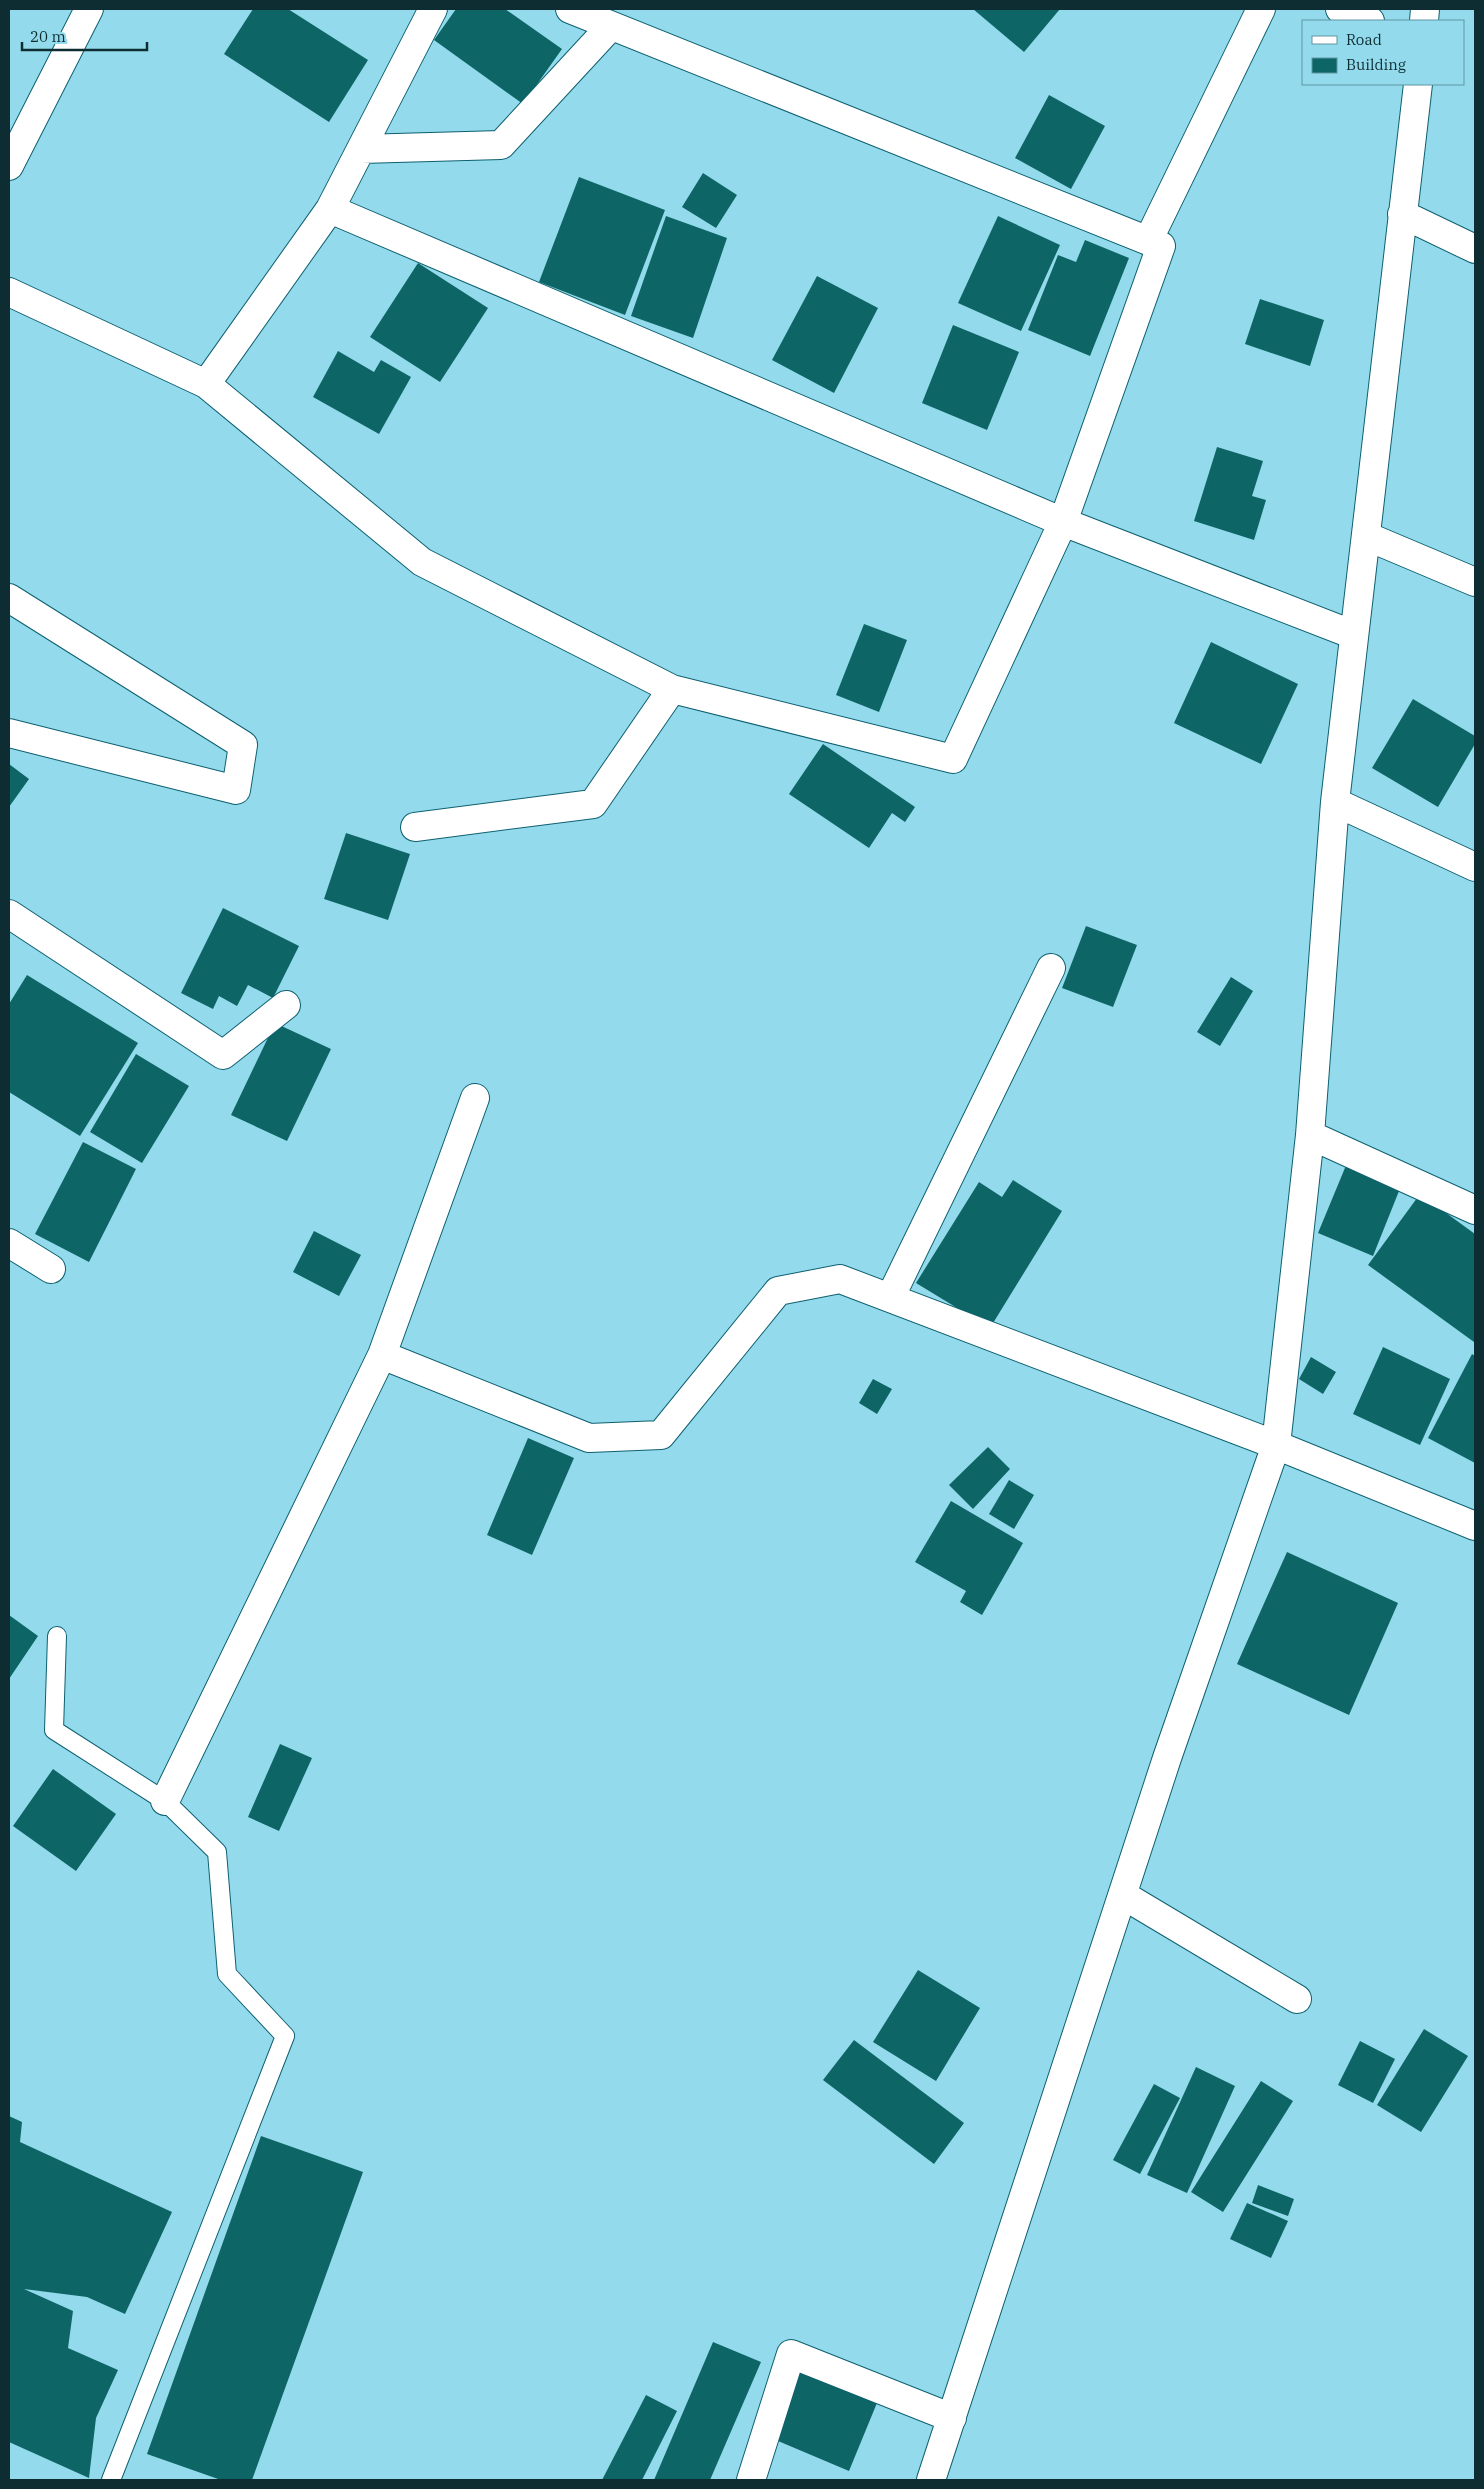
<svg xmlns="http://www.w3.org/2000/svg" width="1484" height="2489" viewBox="0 0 1484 2489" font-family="'IBM Plex Serif',serif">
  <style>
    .building { fill: #0d6665 }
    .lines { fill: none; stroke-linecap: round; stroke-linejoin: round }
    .service-casing { stroke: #0e6070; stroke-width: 20 }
    .minor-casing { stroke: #0e6070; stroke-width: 30 }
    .service { stroke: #fff; stroke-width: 18 }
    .minor { stroke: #fff; stroke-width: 28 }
  </style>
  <rect width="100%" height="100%" fill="#93dbec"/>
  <path class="building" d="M253,9H288L368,60L329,122L224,54Z
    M456,9H505L562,49L523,104L434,40Z
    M973,9H1060L1024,52Z
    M1049,95L1105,126L1071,189L1015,158Z
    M703,173L737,195L716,228L682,207Z
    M579,177L665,210L625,315L539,282Z
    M666,216L727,238L693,338L631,316Z
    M998,216L1060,245L1021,331L958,303Z
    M1085,240L1129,258L1090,356L1028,330L1058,255L1076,262Z
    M418,263L488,308L440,382L370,337Z
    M817,276L878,308L834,393L772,360Z
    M1260,299L1324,320L1310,366L1245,344Z
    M953,325L1019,352L987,430L922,403Z
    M338,351L374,372L381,360L411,377L379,434L313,397Z
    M1217,447L1263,461L1252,496L1266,500L1254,540L1194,521Z
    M864,624L907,640L879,712L836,695Z
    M1211,642L1298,684L1261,764L1174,723Z
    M1413,699L1475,736V744L1438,807L1372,768Z
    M823,744L915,807L905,822L892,813L869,848L789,794Z
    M9,764L29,779L9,807Z
    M346,833L410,854L388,920L324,899Z
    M223,908L299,946L273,998L248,985L237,1006L219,996L213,1009L181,993Z
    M1086,926L1137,945L1113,1007L1062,988Z
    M27,975L138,1043L80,1136L9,1092V1004Z
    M1231,977L1253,991L1220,1046L1197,1032Z
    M275,1023L331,1049L287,1141L231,1115Z
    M136,1054L189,1086L142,1163L90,1132Z
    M83,1142L136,1169L89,1262L35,1234Z
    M1347,1163L1401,1186L1373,1256L1318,1233Z
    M1013,1180L1062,1211L990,1328L916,1283L979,1182L1002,1197Z
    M1420,1194L1475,1234L1474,1342L1368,1265Z
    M314,1231L361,1255L339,1296L293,1272Z
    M1383,1347L1450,1379L1420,1445L1353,1414Z
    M1472,1354L1475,1356V1463L1428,1438Z
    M1311,1357L1336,1372L1323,1394L1299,1379Z
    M873,1379L892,1389L877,1414L859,1403Z
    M528,1438L574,1458L532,1555L487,1535Z
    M988,1447L1010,1469L973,1509L949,1485Z
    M1009,1480L1034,1495L1014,1529L989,1514Z
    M951,1501L1023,1543L982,1615L960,1602L966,1591L915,1562Z
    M1287,1552L1398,1603L1349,1715L1237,1664Z
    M9,1615L38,1636L9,1679Z
    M280,1744L312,1758L279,1831L248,1817Z
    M53,1769L116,1814L76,1871L13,1826Z
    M918,1970L980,2008L936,2081L873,2042Z
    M1424,2029L1468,2056L1421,2132L1377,2105Z
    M854,2040L964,2123L934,2164L823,2080Z
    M1360,2041L1395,2059L1373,2103L1338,2085Z
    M1196,2067L1235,2086L1187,2193L1147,2175Z
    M1261,2081L1293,2101L1223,2212L1191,2192Z
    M1154,2084L1180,2098L1140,2174L1113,2160Z
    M9,2116L22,2122L20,2142L172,2212L125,2314L87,2297L24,2289L73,2311L68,2348L118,2370L96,2418L89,2478L9,2442Z
    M261,2136L363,2172L252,2480H221L147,2454Z
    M1258,2185L1294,2199L1288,2216L1252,2203Z
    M1247,2203L1288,2221L1271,2258L1230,2239Z
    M713,2342L761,2362L710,2480H654Z
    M801,2365L879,2398L849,2471L771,2438Z
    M646,2395L677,2411L642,2480H602Z"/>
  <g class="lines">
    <defs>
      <path id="service" d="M57,1636L54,1730L165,1801L217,1852L227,1974L285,2036L111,2480"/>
      <path id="minor" d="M1340,9L1370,21
        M1424,21L1425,9
        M361,149L501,145L611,26
        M9,166L89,9
        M330,209L1063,522L1354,635
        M1402,214L1475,249
        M1148,241L1261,9
        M9,292L206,384L422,562L672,689L953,759L1063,522L1161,246L570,9
        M206,384L330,209L433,9
        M1366,536L1475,582
        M9,598L243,745L236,790L9,733
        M1335,802L1475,867
        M415,827L593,804L672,689
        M9,914L223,1055L286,1005
        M1310,1135L1475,1210
        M9,1243L51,1269
        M890,1298L1051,968
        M382,1355L589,1438L661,1435L778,1291L840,1279L1276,1445L1475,1526
        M165,1801L382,1355L475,1098
        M1123,1895L1297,1999
        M751,2480L791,2354L952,2418
        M931,2480L1167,1758L1276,1445L1310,1135L1335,802L1418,84"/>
    </defs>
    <use href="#service" class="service-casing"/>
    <use href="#minor" class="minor-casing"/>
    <use href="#service" class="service"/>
    <use href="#minor" class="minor"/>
  </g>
  <rect width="1484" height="2489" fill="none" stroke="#0e2d33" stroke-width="20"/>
  <rect x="1302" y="20" width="162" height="65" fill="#93dbec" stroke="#5e95a2"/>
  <rect x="1312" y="36" width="25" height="8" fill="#ffffff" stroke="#5e95a2"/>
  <text x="1346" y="45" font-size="15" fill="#0e2d33">Road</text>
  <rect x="1312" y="58" width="25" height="15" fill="#0d6665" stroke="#5e95a2"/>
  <text x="1346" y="70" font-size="15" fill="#0e2d33">Building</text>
  <path d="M22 42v8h125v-8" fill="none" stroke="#0e2d33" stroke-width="2.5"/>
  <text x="30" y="42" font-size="15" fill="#0e2d33" stroke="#93dbec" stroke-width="4" paint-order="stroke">20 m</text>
</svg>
